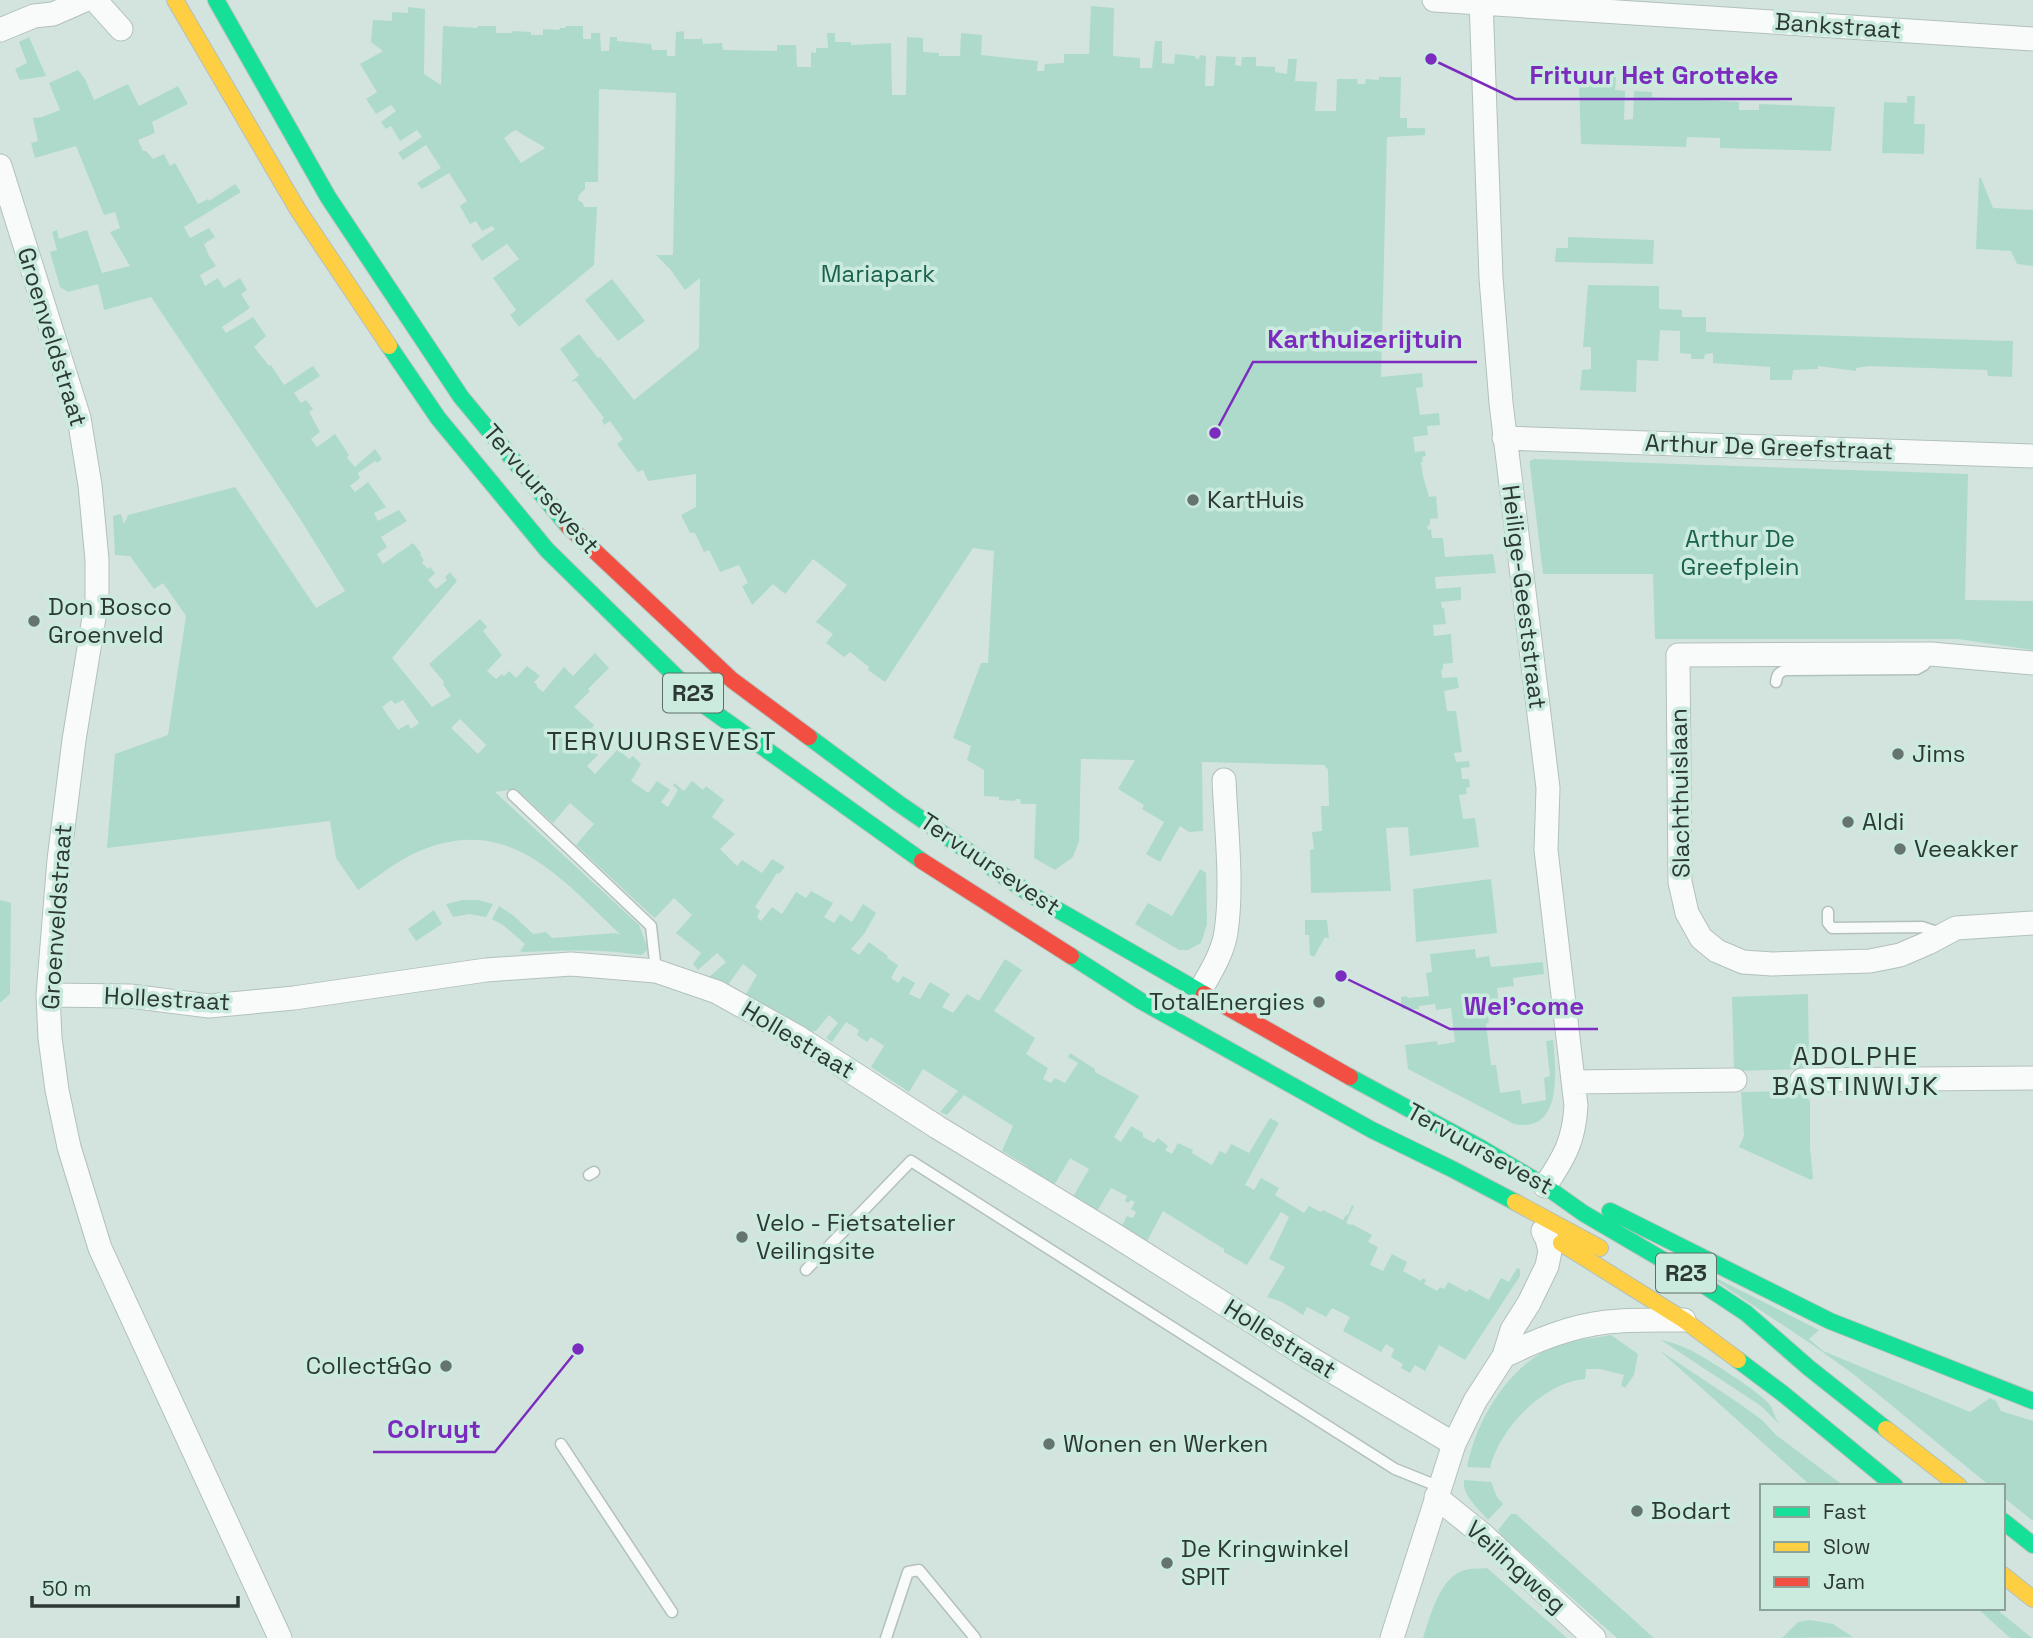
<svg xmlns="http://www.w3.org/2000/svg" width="2033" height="1638" viewBox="0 0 2033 1638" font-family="'Space Grotesk',sans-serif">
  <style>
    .green { fill: #aedacb; fill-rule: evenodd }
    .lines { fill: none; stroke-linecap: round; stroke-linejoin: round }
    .lane-casing { stroke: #b3c0bb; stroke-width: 13 }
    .street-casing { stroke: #b3c0bb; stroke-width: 25 }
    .fast-casing { stroke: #b3c0bb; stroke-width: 18 }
    .slow-casing { stroke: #b3c0bb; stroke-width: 18 }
    .jam-casing { stroke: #b3c0bb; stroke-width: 18 }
    .lane { stroke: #f8fbfa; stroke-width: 10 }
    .street { stroke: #f8fbfa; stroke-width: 23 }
    .fast { stroke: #16e098; stroke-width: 16 }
    .slow { stroke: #ffcf43; stroke-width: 16 }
    .jam { stroke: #f24e42; stroke-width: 16 }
    .poi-dot { fill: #66746f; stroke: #ccebdf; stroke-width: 2.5 }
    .labels { text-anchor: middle; stroke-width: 7; stroke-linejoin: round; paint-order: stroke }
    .shield { fill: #ccebdf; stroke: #5c6e67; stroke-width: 2 }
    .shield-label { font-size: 23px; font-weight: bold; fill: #2c3833 }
    .street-label { font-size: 24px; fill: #2c3833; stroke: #ccebdf }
    .park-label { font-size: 24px; fill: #1a614e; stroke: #ccebdf }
    .poi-label { font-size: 24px; fill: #2c3833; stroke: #ccebdf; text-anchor: start }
    .neighbourhood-label { font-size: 26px; letter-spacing: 2px; fill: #2c3833; stroke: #ccebdf }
    .leader { fill: none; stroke: #7b2cbf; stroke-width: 2.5 }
    .callout-dot { fill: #7b2cbf; stroke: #ccebdf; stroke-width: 2.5 }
    .callout-label { font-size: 26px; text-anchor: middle; font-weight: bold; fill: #7b2cbf; stroke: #ccebdf; stroke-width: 7; stroke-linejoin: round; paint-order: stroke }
  </style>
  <rect width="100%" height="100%" fill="#d3e4de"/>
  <path class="green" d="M1091,6L1114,8L1113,56L1140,58V68H1152L1155,41H1162V63L1174,64L1175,54L1195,56V58L1199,59L1200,55L1206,56L1205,86H1214L1216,56L1236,57L1235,65L1241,66L1242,57H1256V66L1275,67V72L1287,74L1288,59H1297L1295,81L1317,82L1315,111H1336L1337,79H1357L1358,84H1365L1366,79L1379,80V77H1401L1400,118H1407V128H1425V135L1387,137L1381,377L1422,373L1423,387L1416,388L1420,415L1439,413L1440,425L1427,426L1428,435L1413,437L1415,452L1425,451L1426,456L1422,457L1423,462H1421L1423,476L1429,497L1436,496L1438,518L1430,519V525L1427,526L1428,530L1431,529L1432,538H1443L1445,557L1493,554L1496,573L1435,577L1436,589L1461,587V600L1441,602L1442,608H1444L1446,624L1433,625L1434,636L1451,634L1453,663L1443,664V669L1441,670L1442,678L1457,677L1459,688L1444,691L1447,711H1456L1462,752L1454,753L1456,762L1469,761L1470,767L1461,768L1462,779H1469L1470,787L1466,788L1467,794L1459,795L1463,819L1475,818L1479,847L1410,856L1408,827L1386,828L1391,891L1311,893L1310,850L1314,849L1312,832L1322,831L1321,806H1329L1328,769L1326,768L1325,765L1202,762L1203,831L1189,832L1180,826L1160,862L1146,854L1164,822L1142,809L1144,805L1118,789L1135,760L1081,759L1079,841L1073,857L1055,870L1034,858L1036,804H1021L1020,799H1016L1015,801L999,800V797L984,796V770L967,760L971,746L953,738L981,663H988L994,551L973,548L885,682L868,670L869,667L850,652L844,657L826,643L833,634L816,622L847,585L813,559L785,594L773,584L752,605L742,586L748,583L739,565L720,572L709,550L704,552L695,533H690L681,515L696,507V474L648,481L643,470L638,472L617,444L623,439L610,421L604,425L602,420L604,418L576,381L571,382L579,375L560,349L579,334L598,358L600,357L634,400L699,348L700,278L685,290L670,269L656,255H673L676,93L599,89L598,182H585V189L579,195L578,200L583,203L584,207H597L594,265L519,327L510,315L516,310L493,278L519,259L507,244L482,261L471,245L495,229L492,226L482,231L476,221L470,224L460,206L467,201L449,173L422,189L417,183L441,168L426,145L403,160L398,153L422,137L417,130L400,141L391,126L386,129L381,122L396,111L391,105L376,114L366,99L377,92L360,64L383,51L371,42L373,20L392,21V12L408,13V7L425,9L424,74L441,85L443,26L477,28L478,26H496V33H512L513,31L531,32V35H543V29L559,30L560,28H565L566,26H583V39H591V33H600L601,51H609L610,37H617V41L651,44L652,50H667V56H675L676,32L684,31V39H700L702,38L703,44L722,43L723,50L777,51V45H796L797,67H811V52L816,53V48H828L827,33H835V42H851V45L891,43L892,95H906L907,37L923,38V52L939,53V56H960L961,33L982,35L981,55L1038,61L1037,71H1044L1045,64L1064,63V54H1089ZM515,130L544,147L545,148L521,163L504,138Z
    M29,37L46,76L20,80L15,69L27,63L19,42Z
    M78,70L85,79L94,100L128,84L139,106L178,86L188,104L152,122L155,133L138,140L143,151H146L153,159L164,154L170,166L175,163L198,204L208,199L209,201L235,184L241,192L184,227L190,238L209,228L215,237L204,244L209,256L216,266L200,275L205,286L218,278L224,288L240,278L247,290L241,294L250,308L222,327L226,333L253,317L266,336L254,347L269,366L271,365L284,385L313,366L320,376L294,393L301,403L306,400L313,409L309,412L320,432L311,439L317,447L335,434L349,455L347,458L355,467L375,449L382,459L377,463L375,461L358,473L360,478L350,486L355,492L368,482L386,507L374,513L378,521L399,510L407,521L381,537L387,547L377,554L383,564L413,543L421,553L420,555L424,560L422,563L428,569L430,567L435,573L428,580L436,589L447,580L445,577L450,572L457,581L392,658L432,707L451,696L443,684L444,682L429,664L480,619L487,627L483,631L502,655L487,671L496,679L502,674L504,676L509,671L516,678L527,666L540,676L534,682L537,685V687L543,692L564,667L573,676L595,653L609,668L588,689L590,691L574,707L594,725L592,728L601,735L590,747L598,755L587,766L595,774L618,749L629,759L633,756L641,764L631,781L647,792H649L657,781L670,790L661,802L668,807L678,790L673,785L674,783L684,791L692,781L703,790L706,786L724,800L712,817L735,834L720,849L737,866L742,860L762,873L772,859L785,867L779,874L777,873L755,907L760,911L757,917L761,921L772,907L782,914L796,892L806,898L811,891L833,903L824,917L834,923L840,914L852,922L863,904L876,913L864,934L851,949L859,955L869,942L888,956L887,958L898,965L891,978L898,983L903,976L915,983L909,994L920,999L930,982L950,994L942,1007L953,1013L967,994L979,1001L1005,959L1022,970L994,1011L1035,1038L1026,1054L1048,1068L1043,1079L1051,1083L1055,1078L1065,1083L1078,1063L1068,1057L1070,1053L1095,1069V1072L1139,1096L1114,1137L1121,1142L1131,1126L1143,1133V1137L1154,1143L1158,1138L1168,1146L1165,1150L1172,1154L1178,1143L1193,1150L1192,1153L1212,1165L1220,1151L1226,1154L1231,1144L1249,1153L1270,1118L1279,1123L1245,1185L1254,1190L1261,1178L1279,1188L1275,1195L1304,1213L1309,1206L1321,1212L1323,1210L1343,1220L1346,1215H1348L1352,1205L1354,1206L1346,1223L1351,1225L1352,1224L1372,1235L1368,1242L1378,1247L1370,1265L1383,1271L1392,1254L1407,1262L1403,1271L1421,1281L1423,1278L1426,1280L1424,1284L1437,1291L1440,1287L1444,1289L1448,1282L1467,1292L1469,1289L1489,1300L1501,1278L1509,1282L1517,1268L1520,1269V1276L1465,1360L1439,1345L1425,1371L1415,1365L1410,1373L1401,1368L1403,1364L1391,1357L1394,1349L1386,1344L1381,1352L1343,1331L1350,1317L1332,1308L1326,1317L1307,1307L1303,1315L1282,1302L1267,1297L1285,1267L1269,1259L1289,1217L1281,1212L1247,1265L1224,1252V1249L1163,1211L1145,1245L1119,1231L1127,1216L1133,1218L1136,1212L1131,1209L1135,1202L1131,1200L1128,1203L1125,1201L1127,1196L1111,1188L1094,1216L1070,1202L1089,1169L1070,1158L1053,1187L1024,1164L1002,1151L1013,1126L964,1095L947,1115L940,1112L958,1091L923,1069L909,1092L871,1067L884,1046L871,1037L867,1042L857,1035L859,1030L846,1022L832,1042L826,1038L838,1023L829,1015L816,1031L808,1032L746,994L757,975L743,964L728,985L706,980L726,962L717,953L698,970L693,964L701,953L676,933L692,915L674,898L655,918L650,914L576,845L594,824L570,803L553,823L516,789L495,792L639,925L648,949L642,955C600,949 566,950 523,952L520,951L525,944L503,925L492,919L499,906L514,916L533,934L546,932L552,938L616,933L621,935C559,877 507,810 413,854C394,863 376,878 358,890L336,858L330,821L107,848L115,754L168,735L186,616L163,583L154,589L130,556L115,555L113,516L121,514L124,524L128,515L235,487L316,608L345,591L297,514L151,297L104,310L98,284L68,292L60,287L50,252L57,250L52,232L57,230L59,239L87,230L102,273L130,266L110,232L120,228L115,212L104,215L76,146L35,158L31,143L38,141L33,118L42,117L60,110L49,83ZM391,700L395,704L403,700L419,723L411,729L408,724L398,730L382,707ZM460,719L486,745L478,754L451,728Z
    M1596,76L1616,77L1615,90L1625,91L1624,120L1633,119L1634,91L1652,92V97L1739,102V110H1759V104L1835,107L1831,151L1720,148V138L1687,137L1686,147L1581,144L1579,83L1595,84Z
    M1907,96H1915L1914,124H1925L1924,154L1882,153L1884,102L1907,103Z
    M1979,178H1981L1993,208L2033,210V266L2017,264L2011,251L1976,249Z
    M1568,237L1654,240L1653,264L1555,262L1556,248H1568Z
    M612,279L645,321L618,341L585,300Z
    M1588,285L1659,286V309L1682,310V317H1706V332L2013,341L2012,377L1988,376L1987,370L1869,366L1856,368V371L1818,366V369L1793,370L1792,380H1770V367L1713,363V353L1705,354L1704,359H1691V354L1680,353V331L1660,330L1658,361L1637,360L1636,392L1580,390L1582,370L1591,369V347H1583Z
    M1534,459L1968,474L1965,600L2033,601V650L1958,639H1655L1653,574H1543L1530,466V461Z
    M1200,869L1206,873L1207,924L1201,943L1188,950H1179L1135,924L1148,903L1172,916Z
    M1491,879L1497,933L1416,942L1413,889Z
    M0,900L11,903L10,994L0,1003Z
    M463,900H478L493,904L486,917L469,914L453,917L446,904Z
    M434,910L442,924L416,941L408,929Z
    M1305,920H1327L1329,939L1325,937L1314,957L1310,955L1309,935H1305Z
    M1475,949L1476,958L1489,956L1491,967L1543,962L1544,974L1513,978L1514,986L1497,988L1498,999L1486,1001L1489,1023L1486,1024L1491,1065H1496L1500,1093L1520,1090L1522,1104L1546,1100L1544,1078L1550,1076L1546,1041L1553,1040C1556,1070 1563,1134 1514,1124L1408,1069L1405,1045L1437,1041L1438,1045L1455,1042L1451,1008L1436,1010L1435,1004L1419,1006V1009H1402L1401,997L1407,996L1408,998L1429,996L1426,973L1432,972L1430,954Z
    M1808,994L1809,1059L1802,1069L1734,1071L1732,997Z
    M1803,1091L1810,1101V1147L1813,1178L1811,1180L1739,1147L1744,1136L1741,1092Z
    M1698,1269L1819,1330L1809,1339L1823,1351L1970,1412L1990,1398L1996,1401L2001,1411L2033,1421V1521L2003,1497V1486H1990L1852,1373L1807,1341Z
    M1611,1335L1638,1354L1634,1375L1625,1388L1621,1385L1624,1375L1600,1369H1586L1585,1379C1544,1382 1499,1429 1490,1468L1467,1467C1476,1423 1503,1375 1543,1352C1563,1340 1588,1339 1611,1335Z
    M1661,1340C1670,1342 1680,1345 1688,1349C1702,1355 1763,1394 1770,1405C1774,1412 1775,1419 1780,1425L1761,1406Z
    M1659,1350L1740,1404L1762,1420L1776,1435L1844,1486H1811Z
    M1464,1480L1491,1482L1497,1497L1503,1504L1488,1520C1479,1509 1462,1496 1464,1480Z
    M1511,1514H1516L1654,1638H1617L1502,1536L1498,1530Z
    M1487,1568L1567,1638H1423C1430,1617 1440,1576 1465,1570C1472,1568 1480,1569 1487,1568Z
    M1977,1608H1995L2032,1638H2010Z
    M1810,1620L1833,1624L1853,1637L1782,1638L1798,1622Z"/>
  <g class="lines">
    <defs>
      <path id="lane" d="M1776,682C1777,674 1779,672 1786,670L1917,669L1924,665L1931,654
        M513,795L651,926L656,971
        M1828,912V923L1832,928L1922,927L1943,934
        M589,1175L594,1172
        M806,1270L911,1161L1395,1469L1440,1487
        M561,1444L672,1612
        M886,1638L908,1572L919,1570L975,1638"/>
      <path id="street" d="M95,0L121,29
        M1434,0L2033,39
        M1481,0L1491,278L1501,403L1548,788L1546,850L1576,1106C1574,1141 1564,1158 1545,1186
        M0,30L34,16L53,14L85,0
        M0,166L79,418L90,485L97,560V599L74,740L59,860L48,995L50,1038L57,1090L69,1147L100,1248L280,1638
        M1504,438L2033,456
        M2033,663L1931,654L1678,655L1680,882L1687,913L1701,938L1717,951L1743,962L1772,964L1870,961L1900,955L1928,943L1956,928L2033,923
        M1200,991C1210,973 1223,953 1226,932C1233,886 1226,827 1224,780
        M48,995L130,996L209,1006L294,998L486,970L571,964L656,971L717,992L796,1036L937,1127L1110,1232L1310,1358L1454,1444
        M1802,1080L2033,1078
        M1573,1082L1735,1080
        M1504,1356C1537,1340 1571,1326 1607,1322C1633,1319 1659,1320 1684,1320
        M1436,1497L1482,1534L1594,1638
        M1392,1638L1454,1444L1475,1401L1504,1356L1512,1330L1529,1303L1547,1266L1550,1251L1547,1239L1543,1231"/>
      <path id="fast" d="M216,0L328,197L461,397L568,526
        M389,346L438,418L547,550L708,708L922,861
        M809,737L898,803L1030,894L1204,994
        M1071,956L1141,1001L1372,1130L1452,1169L1515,1202
        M1350,1077L1481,1148L1545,1186L1583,1213L1687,1274L1746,1313L1809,1368L1886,1429
        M1610,1211L1830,1321L2033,1401
        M1738,1360L1782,1393L1895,1486
        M2003,1521L2033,1545"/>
      <path id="slow" d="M175,0L298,210L389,346
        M1515,1202L1600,1248
        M1561,1243L1684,1320L1738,1360
        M1886,1429L1959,1486
        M2003,1575L2033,1599"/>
      <path id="jam" d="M568,526L732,680L809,737
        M922,861L1071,956
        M1204,994L1350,1077"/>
    </defs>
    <use href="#lane" class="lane-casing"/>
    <use href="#street" class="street-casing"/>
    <use href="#fast" class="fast-casing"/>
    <use href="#slow" class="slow-casing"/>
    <use href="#jam" class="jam-casing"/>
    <use href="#lane" class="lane"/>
    <use href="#street" class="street"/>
    <use href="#fast" class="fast"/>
    <use href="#slow" class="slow"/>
    <use href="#jam" class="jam"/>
  </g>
  <g class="poi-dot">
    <circle cx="1193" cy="500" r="7"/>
    <circle cx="34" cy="621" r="7"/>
    <circle cx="1898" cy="754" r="7"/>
    <circle cx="1848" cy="822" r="7"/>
    <circle cx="1900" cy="849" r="7"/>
    <circle cx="1319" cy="1002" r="7"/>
    <circle cx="742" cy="1237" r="7"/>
    <circle cx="446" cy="1366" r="7"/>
    <circle cx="1049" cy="1444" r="7"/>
    <circle cx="1637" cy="1511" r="7"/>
    <circle cx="1167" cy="1563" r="7"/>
  </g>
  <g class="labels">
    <g class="shield">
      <rect x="663" y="673.5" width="60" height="39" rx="5"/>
      <rect x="1656" y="1253.5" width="60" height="39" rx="5"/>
    </g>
    <g class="shield-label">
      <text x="693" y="701">R23</text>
      <text x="1686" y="1281">R23</text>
    </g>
    <g class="street-label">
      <text transform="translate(1838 26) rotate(4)" y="8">Bankstraat</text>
      <text transform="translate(52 337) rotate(73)" y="8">Groenveldstraat</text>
      <text transform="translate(1769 447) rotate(2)" y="8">Arthur De Greefstraat</text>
      <text transform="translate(541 489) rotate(49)" y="8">Tervuursevest</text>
      <text transform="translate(1524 597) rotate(83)" y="8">Heilige-Geeststraat</text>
      <text transform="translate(1680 793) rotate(-91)" y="8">Slachthuislaan</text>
      <text transform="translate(990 864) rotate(34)" y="8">Tervuursevest</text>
      <text transform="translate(57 917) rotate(-86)" y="8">Groenveldstraat</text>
      <text transform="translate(167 999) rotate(3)" y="8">Hollestraat</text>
      <text transform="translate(798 1040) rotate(31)" y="8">Hollestraat</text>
      <text transform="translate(1480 1149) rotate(29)" y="8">Tervuursevest</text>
      <text transform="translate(1280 1339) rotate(32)" y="8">Hollestraat</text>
      <text transform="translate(1516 1567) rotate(42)" y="8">Veilingweg</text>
    </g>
    <g class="park-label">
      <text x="878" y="282">Mariapark</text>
      <text x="1740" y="547">Arthur De<tspan x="1740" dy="28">Greefplein</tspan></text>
    </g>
    <g class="poi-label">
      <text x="1207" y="508">KartHuis</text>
      <text x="48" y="615">Don Bosco<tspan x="48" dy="28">Groenveld</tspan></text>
      <text x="1912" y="762">Jims</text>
      <text x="1862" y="830">Aldi</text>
      <text x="1914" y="857">Veeakker</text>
      <text x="1305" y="1010" text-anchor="end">TotalEnergies</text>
      <text x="756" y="1231">Velo - Fietsatelier<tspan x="756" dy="28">Veilingsite</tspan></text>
      <text x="432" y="1374" text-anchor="end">Collect&amp;Go</text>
      <text x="1063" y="1452">Wonen en Werken</text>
      <text x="1651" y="1519">Bodart</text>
      <text x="1181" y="1557">De Kringwinkel<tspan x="1181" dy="28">SPIT</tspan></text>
    </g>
    <g class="neighbourhood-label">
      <text x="662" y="750">TERVUURSEVEST</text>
      <text x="1856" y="1065">ADOLPHE<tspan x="1856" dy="30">BASTINWIJK</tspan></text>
    </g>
  </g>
  <path class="leader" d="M1431 59L1515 99H1792M1215 433L1253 362H1477M1341 976L1450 1029H1598M578 1349L495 1452H373"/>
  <g class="callout-dot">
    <circle cx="1431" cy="59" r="7"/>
    <circle cx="1215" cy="433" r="7"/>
    <circle cx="1341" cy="976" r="7"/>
    <circle cx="578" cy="1349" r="7"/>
  </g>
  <g class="callout-label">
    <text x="1654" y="84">Frituur Het Grotteke</text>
    <text x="1365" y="348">Karthuizerijtuin</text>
    <text x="1524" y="1015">Wel'come</text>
    <text x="434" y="1438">Colruyt</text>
  </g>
  <rect x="1760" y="1484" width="245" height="126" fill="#ccebdf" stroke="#8ca39a" stroke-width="2"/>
  <rect x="1774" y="1507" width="35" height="10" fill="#16e098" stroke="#8ca39a" stroke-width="2"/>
  <text x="1823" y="1519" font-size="21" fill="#2c3833">Fast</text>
  <rect x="1774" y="1542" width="35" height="10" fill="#ffcf43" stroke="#8ca39a" stroke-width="2"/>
  <text x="1823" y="1554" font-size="21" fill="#2c3833">Slow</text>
  <rect x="1774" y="1577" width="35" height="10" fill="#f24e42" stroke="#8ca39a" stroke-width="2"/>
  <text x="1823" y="1589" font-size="21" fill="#2c3833">Jam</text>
  <path d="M32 1596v10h206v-10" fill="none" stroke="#2c3833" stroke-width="3.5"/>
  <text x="42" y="1596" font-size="21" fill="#2c3833" stroke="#ccebdf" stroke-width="5" paint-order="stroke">50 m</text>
</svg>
